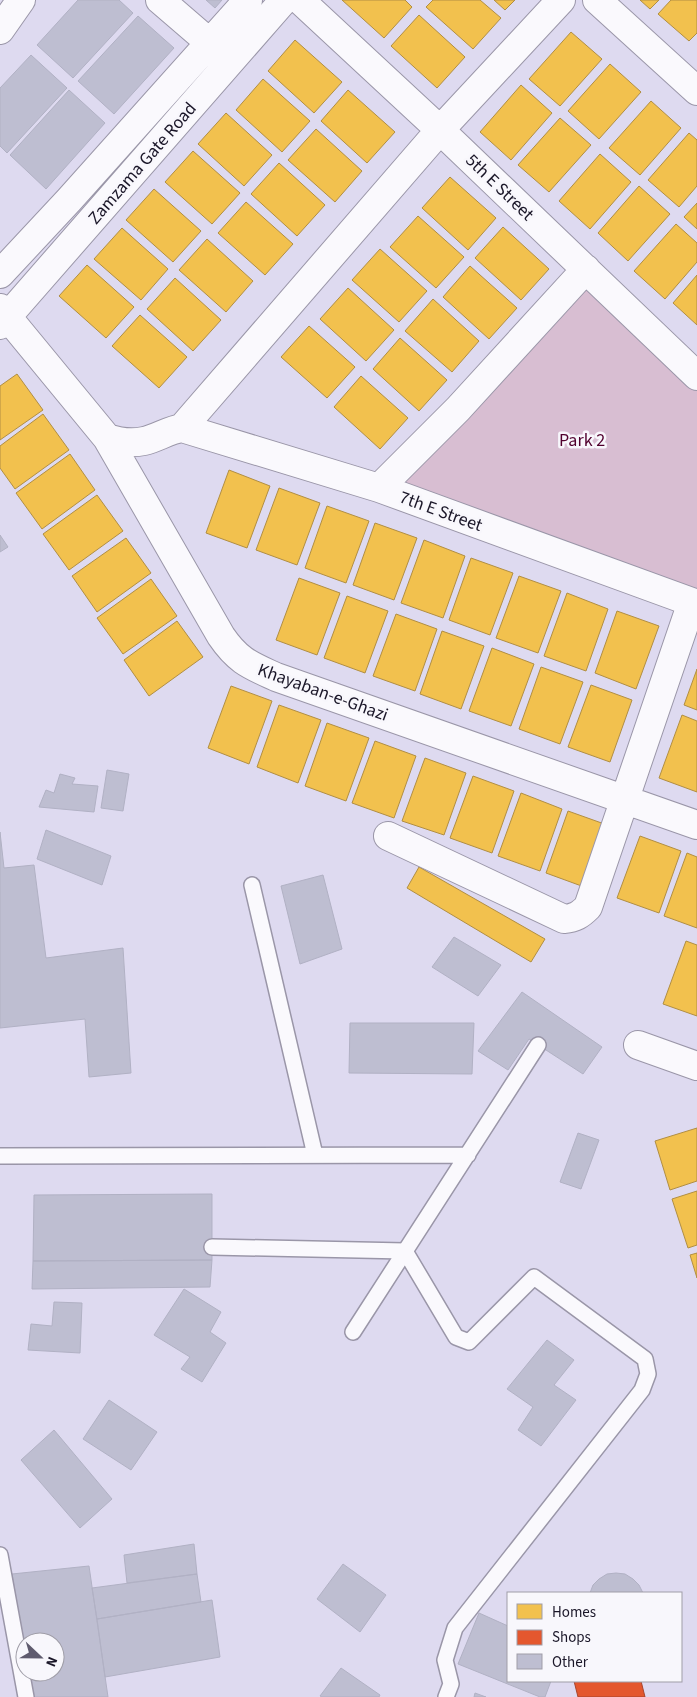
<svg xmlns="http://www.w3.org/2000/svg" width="697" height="1697" viewBox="0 0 697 1697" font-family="'Source Sans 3',sans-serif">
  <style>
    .green { fill: #d8bed2 }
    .homes { fill: #f2c14e; stroke: #b18e43 }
    .shops { fill: #e4572e; stroke: #a7442c }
    .building { fill: #bebed1; stroke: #b1b1c4 }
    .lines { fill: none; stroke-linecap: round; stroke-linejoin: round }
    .lane-casing { stroke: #9a96a8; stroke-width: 18 }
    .street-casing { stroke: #9a96a8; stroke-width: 30 }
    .lane { stroke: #faf9fd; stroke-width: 15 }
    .street { stroke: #faf9fd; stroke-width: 28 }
    .labels { text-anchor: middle; stroke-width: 5; stroke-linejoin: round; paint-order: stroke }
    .street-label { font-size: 18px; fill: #1a1628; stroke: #f8f7fc }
    .park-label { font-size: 18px; fill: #51012e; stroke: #f8f7fc }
  </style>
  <rect width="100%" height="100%" fill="#dedaf0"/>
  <path class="green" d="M586,269L697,372V604L379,488Z"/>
  <path class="homes" d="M342,0H405L412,7L384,38Z
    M433,0H480L501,18L473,49L426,7Z
    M494,0H515L505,10Z
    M640,0H659L650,9Z
    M671,0H697V33L689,41L658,14Z
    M419,15L465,57L437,88L391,46Z
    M571,32L602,59L560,106L529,79Z
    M295,40L342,82L314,113L268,71Z
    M610,64L641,92L599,139L568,111Z
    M263,79L310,121L282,152L236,110Z
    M521,85L552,113L511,160L480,132Z
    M348,90L395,132L367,163L321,121Z
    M651,101L681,128L640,175L609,148Z
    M226,113L272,155L244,186L198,144Z
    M560,118L591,145L549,192L518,165Z
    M316,129L362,171L335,202L288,160Z
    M689,133L697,140V186L679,207L648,180Z
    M193,151L240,193L212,224L165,182Z
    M600,154L631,182L590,229L559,201Z
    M279,163L325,205L297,236L251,194Z
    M450,177L496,218L468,250L422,208Z
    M639,186L670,214L628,261L598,233Z
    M154,189L201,231L173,262L126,220Z
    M246,202L293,244L265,275L218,233Z
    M697,203V229L684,217Z
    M418,216L464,257L436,288L390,247Z
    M676,224L697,243V262L665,299L634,271Z
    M503,227L549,269L521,300L475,258Z
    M122,228L168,269L141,300L94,259Z
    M207,239L253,281L226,312L179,270Z
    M380,249L427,291L399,322L352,280Z
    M87,265L134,307L106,338L59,296Z
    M470,266L517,308L489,339L443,297Z
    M697,275V325L673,303Z
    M175,278L221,320L193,351L147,309Z
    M348,288L394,330L366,361L320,319Z
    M433,299L479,341L452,372L405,331Z
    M140,315L187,357L159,388L112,346Z
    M309,326L355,367L327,398L281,357Z
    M400,338L447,380L419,411L373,369Z
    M17,374L43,410L0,440V386Z
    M361,376L408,418L380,449L334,407Z
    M43,414L69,450L15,489L0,468V446Z
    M70,454L95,490L42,529L16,493Z
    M229,470L270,486L247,548L206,533Z
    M279,488L320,503L297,565L256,550Z
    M97,495L123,531L69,570L43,534Z
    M327,506L369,521L346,583L305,568Z
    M375,523L417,538L394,600L353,585Z
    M126,538L151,573L97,612L72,576Z
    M424,540L465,556L443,618L401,603Z
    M471,558L513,573L490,635L449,620Z
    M519,576L561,591L538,653L496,638Z
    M299,578L340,593L317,655L276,640Z
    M151,579L177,616L123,654L97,618Z
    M567,593L608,609L586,671L544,656Z
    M347,596L388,611L365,673L324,658Z
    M617,611L659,626L636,689L595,673Z
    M396,614L437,629L415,691L373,676Z
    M177,621L203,657L149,696L124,660Z
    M442,631L484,646L461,709L420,694Z
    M492,648L534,664L511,726L469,711Z
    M541,667L583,682L560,744L519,729Z
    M697,669V710L684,705Z
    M591,685L632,700L610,762L568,747Z
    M231,686L272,701L249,764L208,748Z
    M279,705L321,720L298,783L257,767Z
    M682,715L697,721V792L659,778Z
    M327,723L369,738L346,801L305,786Z
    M375,741L416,756L394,818L352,803Z
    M425,758L466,773L444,835L402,821Z
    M473,776L514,791L492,853L450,838Z
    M521,793L562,809L540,871L498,856Z
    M568,811L610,826L587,888L546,873Z
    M640,836L681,851L659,913L617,898Z
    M687,853L697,857V928L664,916Z
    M419,867L545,939L531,962L407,888Z
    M686,941L697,945V1016L663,1004Z
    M697,1128V1181L670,1190L655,1141Z
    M697,1191V1245L688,1248L672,1199Z
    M697,1253V1278L690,1255Z"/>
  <path class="shops" d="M574,1681H641L645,1697H578Z"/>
  <path class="building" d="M78,0H119L133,13L73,78L37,45Z
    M206,0H222L215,8Z
    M138,16L174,48L114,114L78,81Z
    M31,55L67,88L7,153L0,146V88Z
    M69,90L105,123L46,189L10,155Z
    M0,535L8,547L0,552Z
    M107,770L129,774L123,811L101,808Z
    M60,774L75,778L72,784L98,786L94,812L39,807L46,790L54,793Z
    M46,830L111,856L102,885L37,859Z
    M0,832L4,868L34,865L46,958L123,948L131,1073L89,1077L85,1019L0,1028Z
    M323,875L342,949L300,964L281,886Z
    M454,937L501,965L478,996L432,967Z
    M522,992L602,1047L583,1074L529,1039L508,1070L478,1051Z
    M350,1023H474L472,1074L349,1073Z
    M578,1133L599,1140L581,1189L560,1182Z
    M212,1194V1260L33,1261L34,1195Z
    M212,1260L210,1287L32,1289L33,1261Z
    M184,1289L221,1312L210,1332L226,1343L202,1382L181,1369L190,1357L154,1335Z
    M54,1302L82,1303L80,1353L28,1350L31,1324L52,1326Z
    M547,1340L574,1360L554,1385L576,1400L541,1446L518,1430L533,1407L507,1389Z
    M109,1400L157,1432L131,1470L83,1439Z
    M54,1430L112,1499L80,1528L21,1460Z
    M194,1544L197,1574L127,1583L124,1555Z
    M343,1564L386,1595L360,1632L317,1599Z
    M89,1566L108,1697H32L28,1672H55V1642H25V1654L12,1574Z
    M616,1573L625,1574L633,1579L639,1585L643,1593H590L593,1585L599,1579L607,1574Z
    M197,1574L201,1602L97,1619L92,1588Z
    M212,1600L220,1657L105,1677L97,1619Z
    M479,1613L508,1626V1681H551L545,1697H540L458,1664Z
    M341,1668L380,1695L379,1697H322L320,1696Z
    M475,1693L486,1697H474Z"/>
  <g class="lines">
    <defs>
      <path id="lane" d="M252,885L315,1155
        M0,1156L468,1155
        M212,1247L405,1251L456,1337L469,1342L534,1277L645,1359L648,1374L642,1390L455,1628L445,1660L451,1684L446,1697
        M353,1332L538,1045
        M0,1555L26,1697"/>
      <path id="street" d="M160,0L210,43
        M300,0L440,130L697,376
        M597,0L697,91
        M0,30L21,0
        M0,274L69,200L248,0
        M0,308L107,438L221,636C238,661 250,665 276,677L697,825
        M0,325L284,0
        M182,428L379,488L697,604
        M107,438C119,442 131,444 144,441C157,438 169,430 182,428L440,130L561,0
        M379,488L458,409L586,269
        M388,836L564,919C575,918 580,915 588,907L692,602
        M638,1045L697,1066"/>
    </defs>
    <use href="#lane" class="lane-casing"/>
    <use href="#street" class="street-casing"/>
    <use href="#lane" class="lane"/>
    <use href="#street" class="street"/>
  </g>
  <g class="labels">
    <g class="street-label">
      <text transform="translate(142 163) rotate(-49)" y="6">Zamzama Gate Road</text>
      <text transform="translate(500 187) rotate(44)" y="6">5th E Street</text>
      <text transform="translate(441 511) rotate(20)" y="6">7th E Street</text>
      <text transform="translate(323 692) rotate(20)" y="6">Khayaban-e-Ghazi</text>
    </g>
    <g class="park-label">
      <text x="582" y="446">Park 2</text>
    </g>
  </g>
  <rect x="507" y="1592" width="175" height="90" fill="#f8f7fc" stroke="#9f9da7"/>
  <rect x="517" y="1604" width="25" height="15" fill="#f2c14e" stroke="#9f9da7"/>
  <text x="552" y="1617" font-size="15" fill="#1a1628">Homes</text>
  <rect x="517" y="1630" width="25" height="15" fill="#e4572e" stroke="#9f9da7"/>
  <text x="552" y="1642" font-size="15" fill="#1a1628">Shops</text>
  <rect x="517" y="1654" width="25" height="15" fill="#bebed1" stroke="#9f9da7"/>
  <text x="552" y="1667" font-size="15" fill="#1a1628">Other</text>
  <g transform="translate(40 1657) rotate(112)"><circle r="24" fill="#f8f7fc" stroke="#9f9da7"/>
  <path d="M0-4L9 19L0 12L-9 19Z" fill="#5f5b6e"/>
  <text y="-8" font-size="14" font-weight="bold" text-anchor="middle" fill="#1a1628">N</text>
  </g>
</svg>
